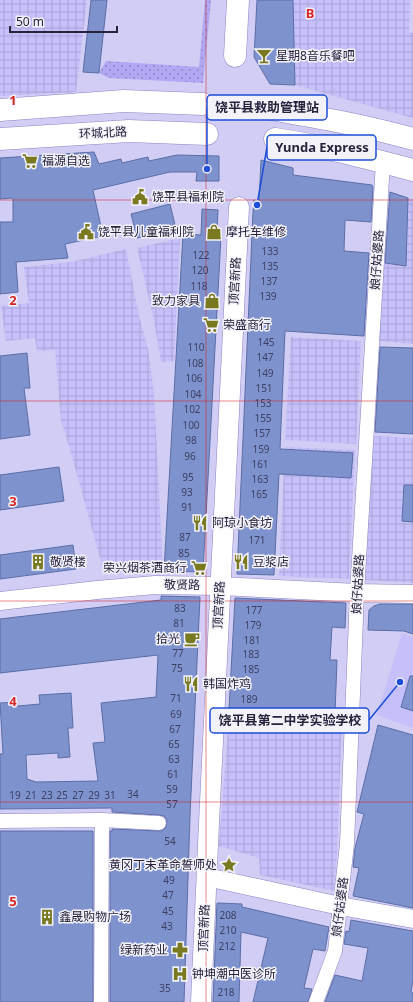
<svg xmlns="http://www.w3.org/2000/svg" width="413" height="1002" viewBox="0 0 413 1002" font-family="'Noto Sans','Noto Sans SC',sans-serif">
  <style>
    .built { fill: #c6c0fa }
    .industrial { fill: url(#industrial-grid) }
    .grass { fill: url(#grass-dots) }
    .building { fill: #7e93ce; stroke: #5b6da6 }
    .lines { fill: none; stroke-linecap: round; stroke-linejoin: round }
    .minor-casing { stroke: #8c84c2; stroke-width: 15 }
    .tertiary-casing { stroke: #8c84c2; stroke-width: 19 }
    .secondary-casing { stroke: #8c84c2; stroke-width: 21 }
    .primary-casing { stroke: #8c84c2; stroke-width: 23 }
    .minor { stroke: #fff; stroke-width: 14 }
    .tertiary { stroke: #fff; stroke-width: 18 }
    .secondary { stroke: #fff; stroke-width: 20 }
    .primary { stroke: #fff; stroke-width: 22 }
    .grid { fill: none; stroke: #d62828; stroke-width: 1; stroke-opacity: 0.55 }
    .labels { text-anchor: middle; stroke-width: 3; stroke-linejoin: round; paint-order: stroke }
    .number-label { font-size: 10px; fill: #3d3f61 }
    .poi-label { font-size: 12px; fill: #27233d; stroke: #f3f2f9; text-anchor: start }
    .street-label { font-size: 12px; fill: #27233d; stroke: #f3f2f9 }
    .grid-label { font-size: 13px; text-anchor: middle; font-weight: bold; fill: #d62828; stroke: #f3f2f9; stroke-width: 3; stroke-linejoin: round; paint-order: stroke }
    .leader { fill: none; stroke: #1d4ed8; stroke-width: 1.5 }
    .callout-dot { fill: #1d4ed8; stroke: #f3f2f9; stroke-width: 1.5 }
    .callout { fill: #f3f2f9; stroke: #1d4ed8; stroke-width: 1.5 }
    .callout-label { font-size: 13px; text-anchor: middle; font-weight: bold; fill: #27233d }
  </style>
  <defs>
    <pattern id="industrial-grid" width="8" height="8" patternUnits="userSpaceOnUse"><rect width="8" height="8" fill="#c6c0fa"/><path d="M0 4h8M4 0v8" fill="none" stroke="#aaa5d7"/></pattern>
    <pattern id="grass-dots" width="8" height="8" patternUnits="userSpaceOnUse"><rect width="8" height="8" fill="#b1a8f4"/><path d="M2 2h.1M6 6h.1" fill="none" stroke="#9088c7" stroke-width="1.8" stroke-linecap="round"/></pattern>
  </defs>
  <rect width="100%" height="100%" fill="#d1cdf5"/>
  <path class="built" d="M402,633L413,637V728L377,715Z"/>
  <path class="industrial" d="M0,0H87L76,92L0,96Z
    M293,0H410L409,32L413,33V118L295,85Z
    M408,198L413,199V344L379,341L381,263L406,266Z
    M180,238L174,361L161,362L153,316L137,248Z
    M126,249L139,316L148,349L154,393L163,570L104,572L69,446L61,421L55,350L37,351L35,338L6,341L1,306L29,303L24,267L71,262Z
    M291,337L361,341L356,444L285,440Z
    M374,436L413,438V583L365,580Z
    M285,447L355,450L349,579L279,576Z
    M229,715L342,719L337,852L334,891L260,875L259,858L219,846Z"/>
  <path class="grass" d="M205,0H211L203,83L109,78L99,73L106,61L199,67Z"/>
  <path class="building" d="M91,0H107L99,73L83,72Z
    M257,0H293L295,85L270,84L254,57Z
    M94,152L99,164L121,159L122,163L148,157L149,161L177,155L219,156V181H196L197,172H170L93,190L103,236L65,244L68,258L16,262L18,292L0,294V222H13V198L0,199V158Z
    M261,160L293,168V175L372,185L373,187L371,222L345,220L344,251L369,253L364,336L285,331L280,449L353,453L351,478L279,474L274,575L237,574L253,212L254,200L259,201Z
    M390,192L408,198L406,266L385,263Z
    M170,204L176,229L137,238L131,214Z
    M202,209L218,210L217,228H218V236H221L203,572L164,571L183,234L201,235Z
    M380,347L413,348V434L375,432Z
    M27,353L30,388H24L30,435L0,439V356Z
    M59,467L64,501L0,510V475Z
    M404,485H413V522L402,521Z
    M73,545L76,569L0,579V555Z
    M161,596L200,597L190,816L184,1002H110V831H112V829L159,831L163,830L166,827L167,820L164,816L159,815L112,812V808L0,809V754H3L0,703L17,702L18,706L40,704L39,695L71,693L73,728H68L70,757L58,758V753L26,755L27,779L36,782L98,781L93,743L105,742L101,703L156,697L158,655L0,673V619L161,600Z
    M235,598L346,603L345,628L332,627L330,660H337L335,714L229,709Z
    M380,604H413V634L404,631L368,630L369,610L374,606Z
    M410,676H413V711L401,707Z
    M378,725L413,735V908L353,896L359,868L353,867L355,848L364,814L357,812Z
    M0,831H93V1002H0Z
    M217,903L242,904V907L329,927L325,951L313,949L304,988L312,989L308,1002H253L268,938L241,932L239,1002H213Z
    M351,920L413,931V980L411,992L413,993V1002H325L335,975L362,981L368,948L344,944L346,931L349,932Z"/>
  <g class="lines">
    <defs>
      <path id="minor" d="M0,821L102,820L159,823
        M101,1002L102,820
        M316,1002L335,951L347,844L357,593L383,162"/>
      <path id="tertiary" d="M0,601L97,590L155,585L220,586L357,593L413,594
        M207,877L340,906L413,919"/>
      <path id="secondary" d="M201,1002L209,823L239,207"/>
      <path id="primary" d="M235,56L238,0
        M265,108C315,117 364,125 413,139
        M0,110L124,101L203,104
        M0,139L129,131L207,134
        M275,139C322,146 367,158 413,170"/>
    </defs>
    <use href="#minor" class="minor-casing"/>
    <use href="#tertiary" class="tertiary-casing"/>
    <use href="#secondary" class="secondary-casing"/>
    <use href="#primary" class="primary-casing"/>
    <use href="#minor" class="minor"/>
    <use href="#tertiary" class="tertiary"/>
    <use href="#secondary" class="secondary"/>
    <use href="#primary" class="primary"/>
  </g>
  <path class="grid" d="M206,0V1002M0,200H413M0,401H413M0,601H413M0,802H413"/>
  <defs>
    <symbol id="bar-bare" viewBox="-9 -9 18 18"><path d="M-6-5H6L.8 .8V4.5H3.5V6h-7V4.5H-.8V.8Z" fill="#797920" stroke="#f3f2f9" stroke-width="2.5" paint-order="stroke"/></symbol>
    <symbol id="supermarket-bare" viewBox="-9 -9 18 18"><path d="M-6-5.5h2.5l.6 2H6L4.5 2H-2.5L-4.4-4H-6ZM-1.5 3.2a1.3 1.3 0 1 0 .1 0ZM3 3.2a1.3 1.3 0 1 0 .1 0Z" fill="#797920" stroke="#f3f2f9" stroke-width="2.5" paint-order="stroke"/></symbol>
    <symbol id="civic-bare" viewBox="-9 -9 18 18"><path d="M-.6-6.5H3V-4.5H.6V-3L4-1V1h2V6H-6V1h2V-1L-.6-3ZM-1.2 2.5V6h2.4V2.5Z" fill="#797920" stroke="#f3f2f9" stroke-width="2.5" paint-order="stroke"/></symbol>
    <symbol id="shop-bare" viewBox="-9 -9 18 18"><path d="M-5-2.5h2.3a2.7 3.5 0 0 1 5.4 0H5L5.5 6h-11ZM-1.5-2.5h3a1.5 2.3 0 0 0-3 0Z" fill="#797920" stroke="#f3f2f9" stroke-width="2.5" paint-order="stroke"/></symbol>
    <symbol id="restaurant-bare" viewBox="-9 -9 18 18"><path d="M-5-6h1v4h1v-4h1v4h1v-4h1v5L-1.5 .5V6h-2V.5L-5-1ZM5-6V6H3V1.5H1.5Q1.5-4 5-6Z" fill="#797920" stroke="#f3f2f9" stroke-width="2.5" paint-order="stroke"/></symbol>
    <symbol id="building-bare" viewBox="-9 -9 18 18"><path d="M-4-6H4V6H1V3H-1V6H-4ZM-2.5-4.3h1.7v1.8h-1.7ZM.8-4.3h1.7v1.8H.8ZM-2.5-1h1.7V.8h-1.7ZM.8-1h1.7V.8H.8Z" fill="#797920" stroke="#f3f2f9" stroke-width="2.5" paint-order="stroke"/></symbol>
    <symbol id="cafe-bare" viewBox="-9 -9 18 18"><path d="M-5.5-4.5H6V0H3Q3 3.5 0 3.5H-2.5Q-5.5 3.5-5.5 0ZM3-3.2v2h1.7v-2ZM-6 4.5H4V6H-6Z" fill="#797920" stroke="#f3f2f9" stroke-width="2.5" paint-order="stroke"/></symbol>
    <symbol id="sight-bare" viewBox="-9 -9 18 18"><path d="M0-6L1.8-2.2L6-1.7L2.9 1.2L3.7 5.4L0 3.3L-3.7 5.4L-2.9 1.2L-6-1.7L-1.8-2.2Z" fill="#797920" stroke="#f3f2f9" stroke-width="2.5" paint-order="stroke"/></symbol>
    <symbol id="pharmacy-bare" viewBox="-9 -9 18 18"><path d="M-2-6h4v4h4v4h-4v4h-4v-4h-4v-4h4Z" fill="#797920" stroke="#f3f2f9" stroke-width="2.5" paint-order="stroke"/></symbol>
    <symbol id="hospital-bare" viewBox="-9 -9 18 18"><path d="M-5-5h3v3.5h4V-5h3V5h-3V1.5h-4V5h-3Z" fill="#797920" stroke="#f3f2f9" stroke-width="2.5" paint-order="stroke"/></symbol>
  </defs>
  <g fill-rule="evenodd">
    <use href="#bar-bare" x="253" y="45" width="22" height="22"/>
    <use href="#supermarket-bare" x="19" y="150" width="22" height="22"/>
    <use href="#civic-bare" x="129" y="186" width="22" height="22"/>
    <use href="#civic-bare" x="75" y="221" width="22" height="22"/>
    <use href="#shop-bare" x="203" y="221" width="22" height="22"/>
    <use href="#shop-bare" x="201" y="290" width="22" height="22"/>
    <use href="#supermarket-bare" x="200" y="314" width="22" height="22"/>
    <use href="#restaurant-bare" x="189" y="512" width="22" height="22"/>
    <use href="#building-bare" x="27" y="551" width="22" height="22"/>
    <use href="#restaurant-bare" x="230" y="551" width="22" height="22"/>
    <use href="#supermarket-bare" x="188" y="557" width="22" height="22"/>
    <use href="#cafe-bare" x="181" y="628" width="22" height="22"/>
    <use href="#restaurant-bare" x="180" y="673" width="22" height="22"/>
    <use href="#sight-bare" x="218" y="854" width="22" height="22"/>
    <use href="#building-bare" x="36" y="906" width="22" height="22"/>
    <use href="#pharmacy-bare" x="169" y="939" width="22" height="22"/>
    <use href="#hospital-bare" x="169" y="963" width="22" height="22"/>
  </g>
  <g class="labels">
    <g class="number-label">
      <text x="270" y="255">133</text>
      <text x="201" y="259">122</text>
      <text x="270" y="270">135</text>
      <text x="200" y="274">120</text>
      <text x="269" y="285">137</text>
      <text x="199" y="290">118</text>
      <text x="268" y="300">139</text>
      <text x="266" y="346">145</text>
      <text x="196" y="351">110</text>
      <text x="265" y="361">147</text>
      <text x="195" y="367">108</text>
      <text x="265" y="377">149</text>
      <text x="194" y="382">106</text>
      <text x="264" y="392">151</text>
      <text x="193" y="398">104</text>
      <text x="263" y="407">153</text>
      <text x="192" y="413">102</text>
      <text x="263" y="422">155</text>
      <text x="191" y="429">100</text>
      <text x="262" y="437">157</text>
      <text x="191" y="444">98</text>
      <text x="261" y="453">159</text>
      <text x="190" y="460">96</text>
      <text x="260" y="468">161</text>
      <text x="188" y="481">95</text>
      <text x="260" y="483">163</text>
      <text x="187" y="496">93</text>
      <text x="259" y="498">165</text>
      <text x="187" y="511">91</text>
      <text x="185" y="541">87</text>
      <text x="257" y="544">171</text>
      <text x="184" y="557">85</text>
      <text x="180" y="612">83</text>
      <text x="254" y="614">177</text>
      <text x="179" y="627">81</text>
      <text x="253" y="629">179</text>
      <text x="252" y="644">181</text>
      <text x="178" y="657">77</text>
      <text x="251" y="658">183</text>
      <text x="177" y="672">75</text>
      <text x="251" y="673">185</text>
      <text x="176" y="702">71</text>
      <text x="249" y="703">189</text>
      <text x="176" y="718">69</text>
      <text x="175" y="733">67</text>
      <text x="174" y="748">65</text>
      <text x="174" y="763">63</text>
      <text x="173" y="778">61</text>
      <text x="172" y="793">59</text>
      <text x="133" y="798">34</text>
      <text x="15" y="799">19</text>
      <text x="31" y="799">21</text>
      <text x="47" y="799">23</text>
      <text x="62" y="799">25</text>
      <text x="78" y="799">27</text>
      <text x="94" y="799">29</text>
      <text x="110" y="799">31</text>
      <text x="172" y="808">57</text>
      <text x="170" y="845">54</text>
      <text x="169" y="884">49</text>
      <text x="168" y="899">47</text>
      <text x="168" y="915">45</text>
      <text x="228" y="919">208</text>
      <text x="167" y="930">43</text>
      <text x="228" y="934">210</text>
      <text x="227" y="950">212</text>
      <text x="165" y="992">35</text>
      <text x="226" y="996">218</text>
    </g>
    <g class="poi-label">
      <text x="276" y="60">星期8音乐餐吧</text>
      <text x="42" y="165">福源自选</text>
      <text x="152" y="201">饶平县福利院</text>
      <text x="98" y="236">饶平县儿童福利院</text>
      <text x="226" y="236">摩托车维修</text>
      <text x="200" y="305" text-anchor="end">致力家具</text>
      <text x="223" y="329">荣盛商行</text>
      <text x="212" y="527">阿琼小食坊</text>
      <text x="50" y="566">敬贤楼</text>
      <text x="253" y="566">豆浆店</text>
      <text x="187" y="572" text-anchor="end">荣兴烟茶酒商行</text>
      <text x="180" y="643" text-anchor="end">拾光</text>
      <text x="203" y="688">韩国炸鸡</text>
      <text x="217" y="869" text-anchor="end">黄冈丁未革命誓师处</text>
      <text x="59" y="921">鑫晟购物广场</text>
      <text x="168" y="954" text-anchor="end">绿新药业</text>
      <text x="192" y="978">钟坤潮中医诊所</text>
    </g>
    <g class="street-label">
      <text transform="translate(103 133) rotate(-3)" y="4">环城北路</text>
      <text transform="translate(377 260) rotate(-86)" y="4">娘仔姑婆路</text>
      <text transform="translate(235 281) rotate(-87)" y="4">顶宫新路</text>
      <text transform="translate(358 584) rotate(-87)" y="4">娘仔姑婆路</text>
      <text transform="translate(182 585) rotate(1)" y="4">敬贤路</text>
      <text transform="translate(219 605) rotate(-87)" y="4">顶宫新路</text>
      <text transform="translate(340 907) rotate(-83)" y="4">娘仔姑婆路</text>
      <text transform="translate(204 928) rotate(-88)" y="4">顶宫新路</text>
    </g>
  </g>
  <g class="grid-label">
    <text x="310" y="18">B</text>
    <text x="13" y="105">1</text>
    <text x="13" y="305">2</text>
    <text x="13" y="506">3</text>
    <text x="13" y="706">4</text>
    <text x="13" y="906">5</text>
  </g>
  <path class="leader" d="M207 169L207 108M257 205L267 147M400 682L369 720"/>
  <g class="callout-dot">
    <circle cx="207" cy="169" r="4"/>
    <circle cx="257" cy="205" r="4"/>
    <circle cx="400" cy="682" r="4"/>
  </g>
  <g class="callout">
    <rect x="207" y="95" width="120" height="25" rx="4"/>
    <rect x="267" y="135" width="109" height="25" rx="4"/>
    <rect x="210" y="708" width="159" height="25" rx="4"/>
  </g>
  <g class="callout-label">
    <text x="267" y="112">饶平县救助管理站</text>
    <text x="322" y="152">Yunda Express</text>
    <text x="290" y="725">饶平县第二中学实验学校</text>
  </g>
  <path d="M10 26v6h107v-6" fill="none" stroke="#27233d" stroke-width="2"/>
  <text x="16" y="26" font-size="12" fill="#27233d" stroke="#f3f2f9" stroke-width="3" paint-order="stroke">50 m</text>
</svg>
